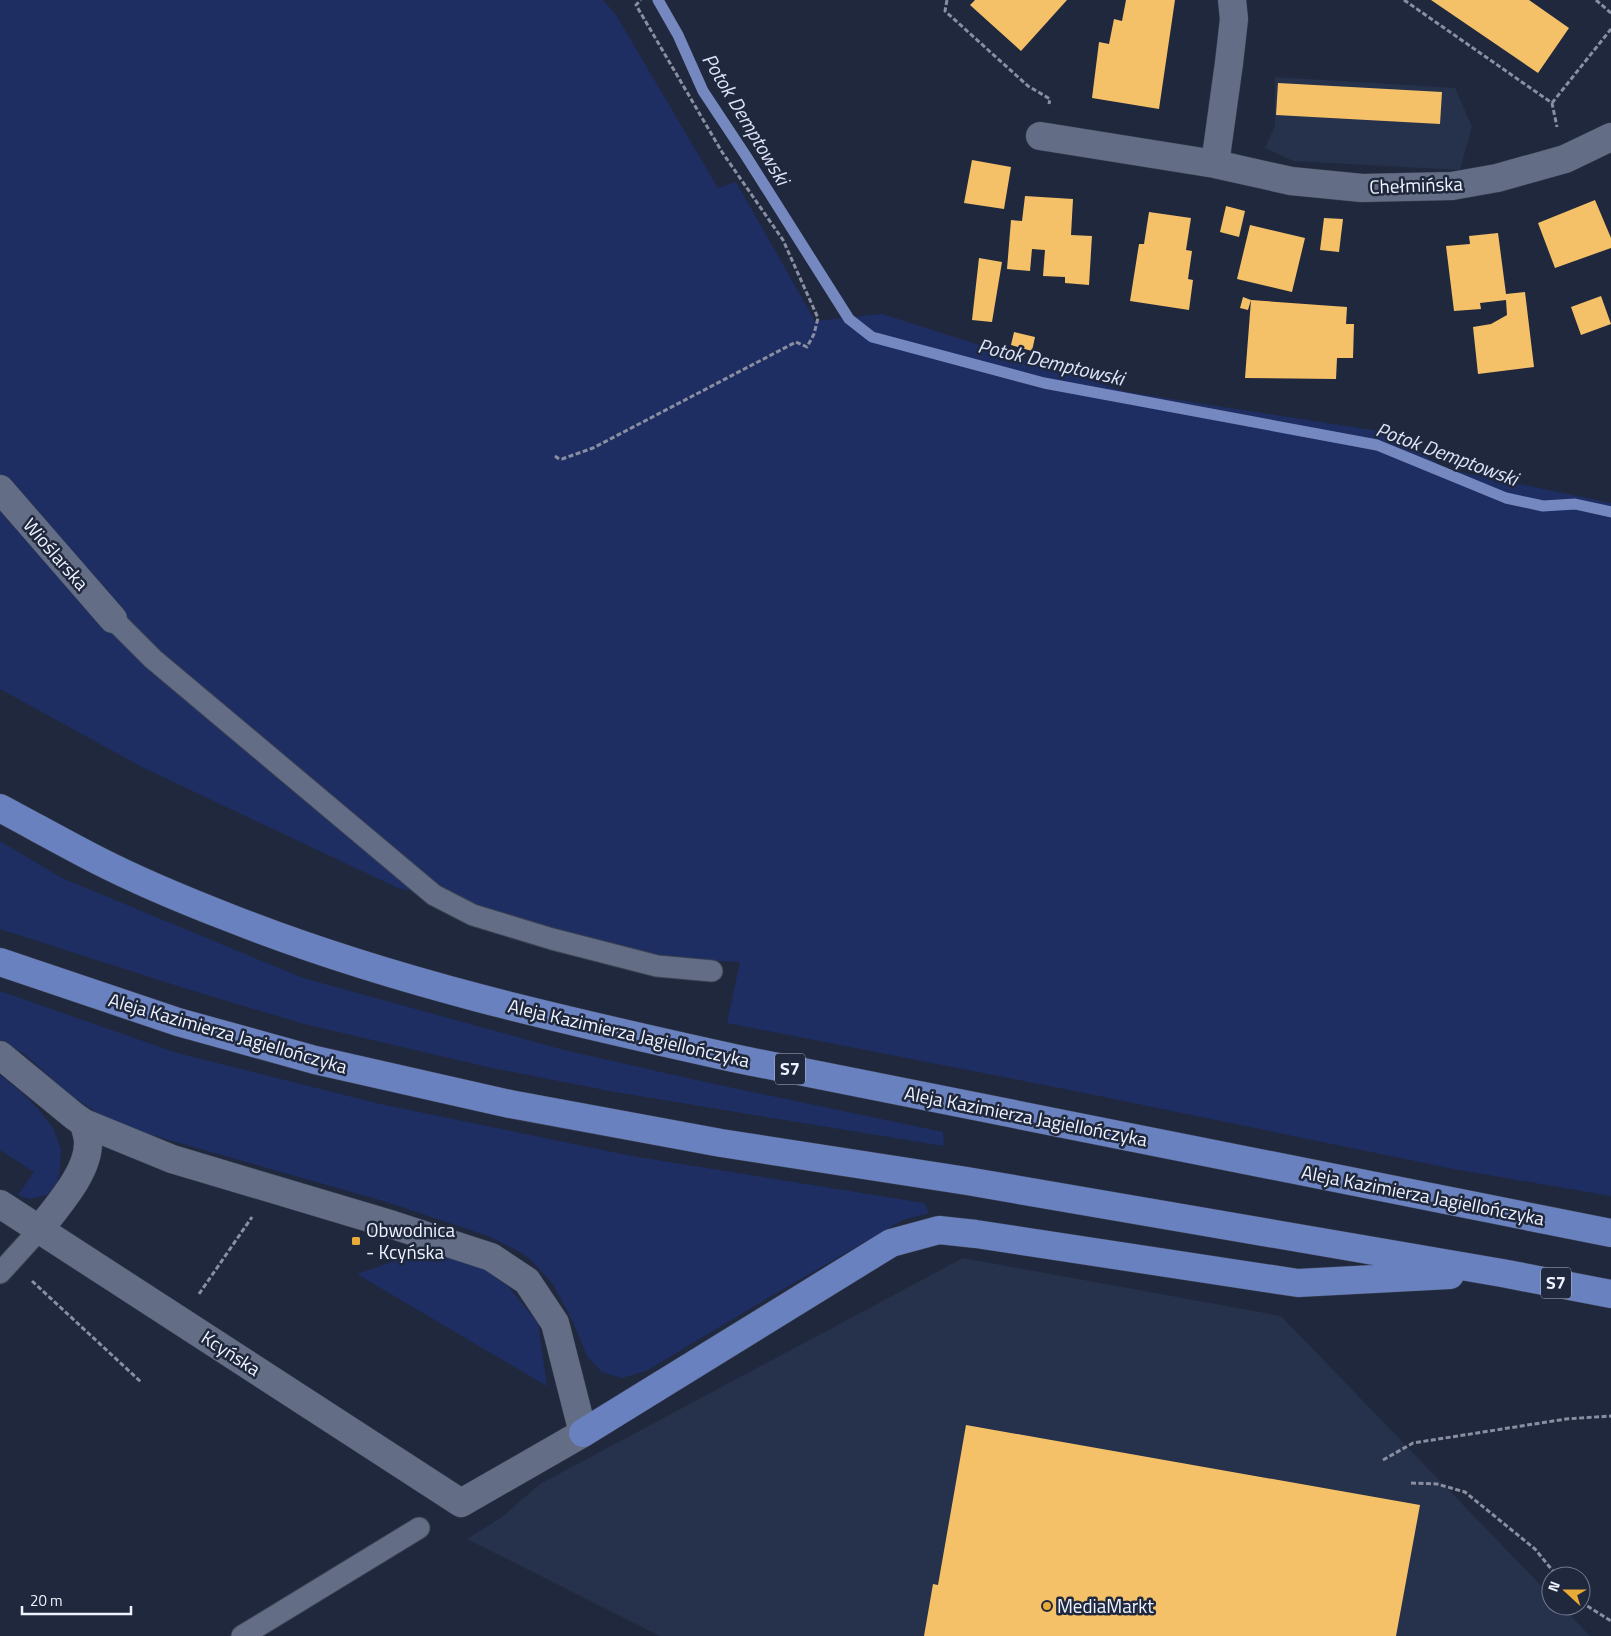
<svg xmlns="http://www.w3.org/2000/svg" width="1611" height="1636" viewBox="0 0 1611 1636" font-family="'Titillium Web',sans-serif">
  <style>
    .built { fill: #26314c }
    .green { fill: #1e2e63 }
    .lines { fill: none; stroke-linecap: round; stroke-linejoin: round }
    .stream { stroke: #7588bf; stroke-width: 11 }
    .building { fill: #f5c168 }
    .service-casing { stroke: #3c4253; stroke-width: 23 }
    .minor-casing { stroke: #3c4253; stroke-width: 29 }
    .motorway-casing { stroke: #3c4253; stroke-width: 29 }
    .path { stroke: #898fa0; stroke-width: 3; stroke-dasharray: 5 2.5; stroke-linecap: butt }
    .service { stroke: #636e86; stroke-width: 21 }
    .minor { stroke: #636e86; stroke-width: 28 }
    .motorway { stroke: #6a81c0; stroke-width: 28 }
    .poi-dot { fill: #e8ab37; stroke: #20283d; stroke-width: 2 }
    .labels { text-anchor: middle; stroke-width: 5; stroke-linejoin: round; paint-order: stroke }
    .shield { fill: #20283d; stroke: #b0b6c5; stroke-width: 1 }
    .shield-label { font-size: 18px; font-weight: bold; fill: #eef3ff }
    .street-label { font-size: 19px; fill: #eef3ff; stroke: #20283d }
    .poi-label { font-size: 19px; fill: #eef3ff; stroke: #20283d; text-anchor: start }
    .water-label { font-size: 20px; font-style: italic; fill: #dbe4f9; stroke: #20283d }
  </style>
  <rect width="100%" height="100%" fill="#20283d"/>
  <path class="built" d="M1275,77L1455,88L1472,127L1460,170L1293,161L1265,148L1275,126Z
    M963,1258L1281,1316L1551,1596V1606H1561L1590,1636H660L467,1539L502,1517L540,1484Z"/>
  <path class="green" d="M0,0H603L616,15L718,188L736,182L815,321L882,314L1127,392L1391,433L1446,469L1611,503V1196L1454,1169L1075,1091L727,1023L740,962L650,958L465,901L398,888L142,767L0,689Z
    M0,841L62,878L303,978L564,1050L705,1082L943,1132L944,1146L615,1092L492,1068L304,1024L187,989L0,929Z
    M0,991L177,1053L380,1104L632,1156L924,1203L929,1213L903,1220L766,1299L646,1371L622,1378L602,1372L587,1356L573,1322L553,1284L530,1259L520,1252L488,1236L387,1202L141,1132L99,1114L70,1095L23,1053L0,1039Z
    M0,1075L19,1090L39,1110L53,1128L61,1149L60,1171L57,1184L47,1195L29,1199L18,1195L34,1172L0,1150Z
    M434,1250L500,1276L538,1323L547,1386L357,1274L410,1256Z"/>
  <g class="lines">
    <path class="stream" d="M658,0L678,35L703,91L746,156L849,319L872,337L1044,383L1377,445L1506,498L1543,506L1575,504L1611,512"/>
  </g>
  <path class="building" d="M975,0H1067L1021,51L970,5Z
    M1126,0H1175L1159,109L1092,98L1099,42L1109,44L1114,19L1122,21Z
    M1431,0H1529L1569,28L1538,73Z
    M1278,83L1442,92L1440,124L1276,115Z
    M972,160L1011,167L1004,209L964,203Z
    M1025,196L1073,199L1071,235L1092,236L1089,285L1065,283V277L1043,276L1045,250L1032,249L1030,271L1007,269L1011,220L1022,221Z
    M1595,200L1611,238V248L1555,268L1538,223Z
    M1226,206L1245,211L1239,237L1220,232Z
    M1149,212L1191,218L1186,250L1192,251L1188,279L1193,280L1189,310L1130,301L1139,244H1144Z
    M1324,218L1343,219L1339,252L1320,250Z
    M1250,225L1305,238L1292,292L1237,279Z
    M1498,233L1506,294L1525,292L1534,367L1478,374L1473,327L1491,324L1507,315L1506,300L1480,303L1481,309L1454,311L1446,246L1470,244L1469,236Z
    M979,258L1002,262L992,322L972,320Z
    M1601,296L1611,324L1581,335L1571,307Z
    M1243,297L1251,300L1248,310L1240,308Z
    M1251,300L1347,307L1346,324H1354L1353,358H1337L1336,379L1245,378Z
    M1014,332L1035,337L1032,351L1011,345Z
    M966,1425L1420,1505L1396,1636H924L933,1584L938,1585Z"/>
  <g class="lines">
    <defs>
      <path id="service" d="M113,619L153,659L434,895L473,915L552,939L657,966L712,971
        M0,1273L40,1229
        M242,1636L419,1528"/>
      <path id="minor" d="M1040,136L1215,164L1291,181L1362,188L1452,186L1497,178L1565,159L1611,137
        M1215,164L1229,63L1234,19L1232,0
        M0,489L113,619
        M0,1055L74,1116L84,1123L172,1159L393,1225L491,1257L527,1281L555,1323L583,1433L461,1503L0,1204
        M40,1229C57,1206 89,1172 88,1142C88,1136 85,1129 84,1123"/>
      <path id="motorway" d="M0,808C32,825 64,843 97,860C140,882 186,901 230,918C394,983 567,1021 738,1059L1611,1233
        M0,962L178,1022L315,1060L510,1104L721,1143L967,1181L1502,1273L1611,1294
        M583,1433L891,1243L939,1230L976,1234L1298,1283L1450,1275"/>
    </defs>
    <use href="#service" class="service-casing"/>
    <use href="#minor" class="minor-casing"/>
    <use href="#motorway" class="motorway-casing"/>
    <path class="path" d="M947,0L945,11L1028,86L1050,99L1049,104
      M1404,0L1552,103L1557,127
      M1596,0L1611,13
      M1552,103L1611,29
      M555,456L559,459H562L593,448L796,342L807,347L814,334L818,318L783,240L722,152L636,5L641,0
      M32,1281L141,1382
      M199,1294L252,1217
      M1383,1460L1413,1443L1566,1419L1611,1416
      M1411,1483L1437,1484L1465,1492L1535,1549L1557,1576
      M1581,1602L1611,1621"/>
    <use href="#service" class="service"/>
    <use href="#minor" class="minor"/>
    <use href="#motorway" class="motorway"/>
  </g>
  <g class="poi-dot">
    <rect x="351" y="1236" width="10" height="10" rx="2.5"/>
    <circle cx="1047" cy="1606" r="5"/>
  </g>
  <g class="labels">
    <g class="shield">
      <rect x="775" y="1053.5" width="30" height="31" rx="4"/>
      <rect x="1541" y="1267.5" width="30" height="31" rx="4"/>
    </g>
    <g class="shield-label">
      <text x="790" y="1075">S7</text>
      <text x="1556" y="1289">S7</text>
    </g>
    <g class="street-label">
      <text transform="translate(1416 185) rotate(-2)" y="7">Chełmińska</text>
      <text transform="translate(56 554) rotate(49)" y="7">Wioślarska</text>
      <text transform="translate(228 1033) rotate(16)" y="7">Aleja Kazimierza Jagiellończyka</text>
      <text transform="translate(629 1033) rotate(13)" y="7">Aleja Kazimierza Jagiellończyka</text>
      <text transform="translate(1026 1116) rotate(11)" y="7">Aleja Kazimierza Jagiellończyka</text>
      <text transform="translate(1423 1195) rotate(11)" y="7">Aleja Kazimierza Jagiellończyka</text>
      <text transform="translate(231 1353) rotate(33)" y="7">Kcyńska</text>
    </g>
    <g class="poi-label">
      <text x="366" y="1237">Obwodnica<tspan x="366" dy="22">- Kcyńska</tspan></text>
      <text x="1057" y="1613">MediaMarkt</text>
    </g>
    <g class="water-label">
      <text transform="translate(746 119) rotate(59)" y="7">Potok Demptowski</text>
      <text transform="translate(1051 362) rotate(13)" y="7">Potok Demptowski</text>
      <text transform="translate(1447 454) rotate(20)" y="7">Potok Demptowski</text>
    </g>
  </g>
  <g transform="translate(1566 1591) rotate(291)"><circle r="24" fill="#20283d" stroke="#72798b"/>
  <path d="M0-4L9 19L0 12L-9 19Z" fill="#e8ab37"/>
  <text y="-8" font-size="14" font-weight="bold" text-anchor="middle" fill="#eef3ff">N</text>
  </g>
  <path d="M22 1606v8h109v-8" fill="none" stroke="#eef3ff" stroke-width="2.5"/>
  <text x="30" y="1606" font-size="15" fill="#eef3ff" stroke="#20283d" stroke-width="4" paint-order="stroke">20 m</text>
</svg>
